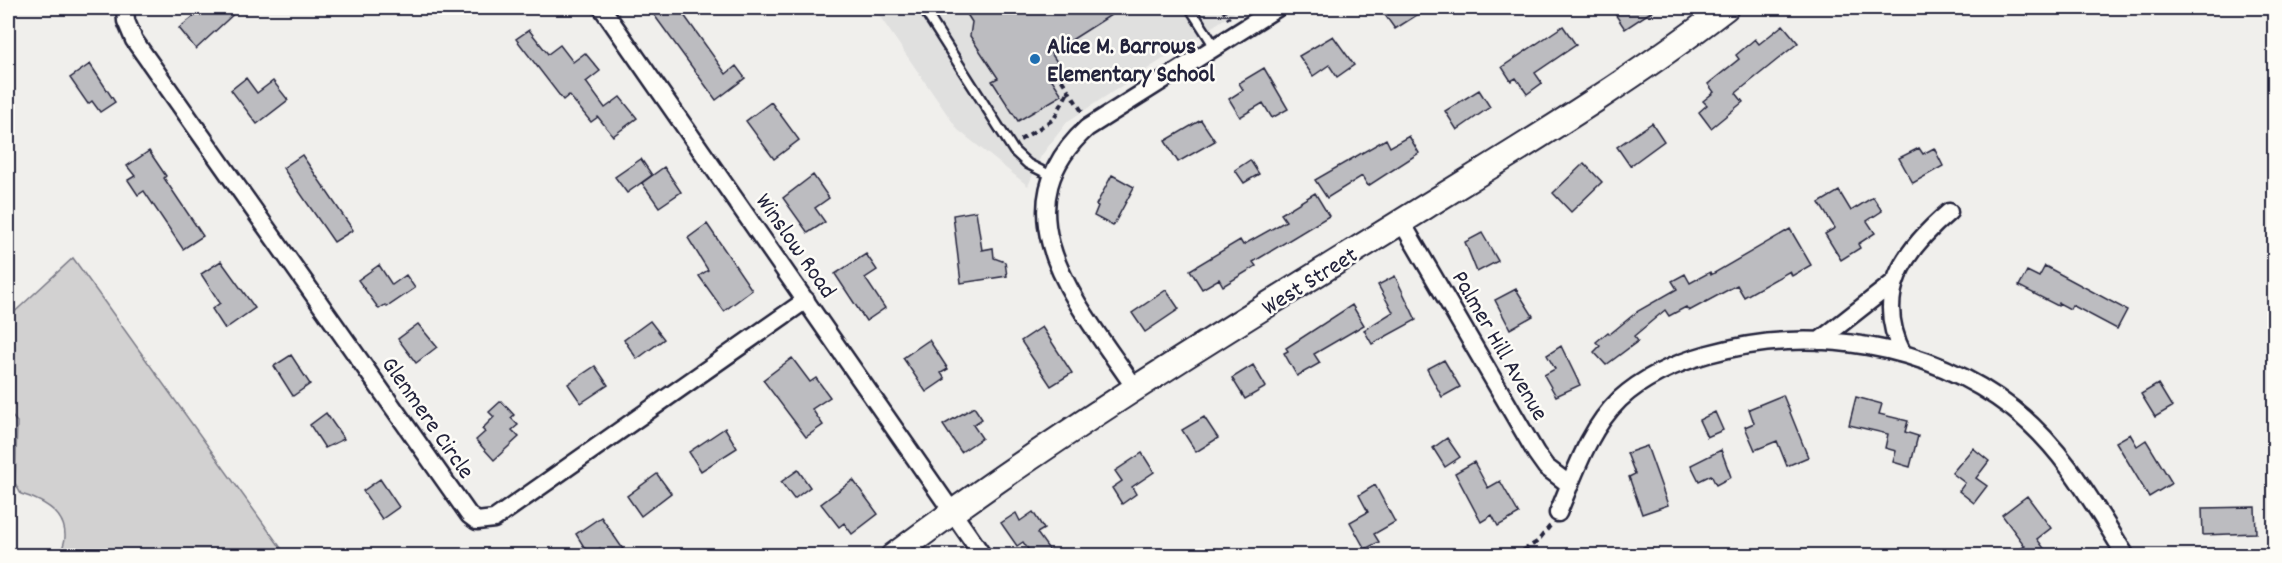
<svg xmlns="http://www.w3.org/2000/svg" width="2282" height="563" viewBox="0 0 2282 563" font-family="Dekko,sans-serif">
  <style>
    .built { fill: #e0e0df }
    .green { fill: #d2d1d1; stroke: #7a7a86; stroke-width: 1.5 }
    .building { fill: #bcbcc0; stroke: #22223b; stroke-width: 1.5 }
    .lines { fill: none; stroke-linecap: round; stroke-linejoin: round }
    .lane-casing { stroke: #22223b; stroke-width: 13 }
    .street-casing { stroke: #22223b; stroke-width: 21 }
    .secondary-casing { stroke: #22223b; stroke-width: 28 }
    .path { stroke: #22223b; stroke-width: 4; stroke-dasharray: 6 4.5; stroke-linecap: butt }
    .lane { stroke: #fdfcf7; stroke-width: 8 }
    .street { stroke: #fdfcf7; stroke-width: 16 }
    .secondary { stroke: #fdfcf7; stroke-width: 24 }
    .poi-dot { fill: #1f6fb2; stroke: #fdfcf7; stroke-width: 2 }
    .labels { text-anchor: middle; stroke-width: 5; stroke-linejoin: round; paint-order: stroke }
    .poi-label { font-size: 24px; font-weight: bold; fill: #22223b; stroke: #fdfcf7; text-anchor: start }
    .street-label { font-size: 24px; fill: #22223b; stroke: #fdfcf7 }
  </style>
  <rect width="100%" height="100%" fill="#f0efec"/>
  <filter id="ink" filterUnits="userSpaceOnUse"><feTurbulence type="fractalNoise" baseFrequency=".0167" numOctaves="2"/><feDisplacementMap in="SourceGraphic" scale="12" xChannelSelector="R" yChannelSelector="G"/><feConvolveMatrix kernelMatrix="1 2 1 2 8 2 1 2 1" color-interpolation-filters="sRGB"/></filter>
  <g filter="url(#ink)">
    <path class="built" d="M874,8H1241L1068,121L1041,156L1028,186L958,130Z"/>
    <path class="green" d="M73,258L286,555H60C61,550 65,543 65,537C66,512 41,500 21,494L15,483L17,422L8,412V318Z"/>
    <path class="building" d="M187,8H240L196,49L179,28L194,16Z
      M649,8H679L726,74L736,66L745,78L716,100Z
      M963,8H1122L1051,53L1061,68L1049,75L1062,95L1018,121L992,81L998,78L970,36L972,22Z
      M1380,8H1428L1395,29Z
      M1611,8H1657L1625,29Z
      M1783,25L1798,43L1736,93L1743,102L1711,128L1699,112L1707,105L1703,101L1714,92L1708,84L1739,59L1736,55L1755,39L1759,44Z
      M1563,26L1576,45L1535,73L1542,83L1527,94L1516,78L1511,81L1502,67Z
      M529,30L548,54L560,45L573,62L585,53L600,71L586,82L605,108L620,97L637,118L613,136L598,117L591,122L569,95L563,100L516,39Z
      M1333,36L1354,65L1337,77L1329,65L1313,76L1299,56Z
      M90,64L115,102L100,112L92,101L88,104L70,78Z
      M1264,68L1288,109L1272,118L1263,103L1240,117L1229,99L1243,90L1239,83Z
      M246,78L257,93L273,81L288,100L257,124L231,90Z
      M1479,90L1490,107L1457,130L1445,111Z
      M771,102L799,140L774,159L746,121Z
      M1201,120L1215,141L1178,162L1165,141Z
      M1652,123L1664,141L1630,166L1617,147Z
      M1409,136L1419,153L1368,186L1362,176L1327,198L1315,180L1386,139L1390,147Z
      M1919,148L1923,154L1934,148L1943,166L1913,183L1899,158Z
      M149,151L166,176L164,178L203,236L183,249L144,191L138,195L128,180L135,176L127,166Z
      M302,155L353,230L334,242L283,168Z
      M641,159L652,175L627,193L615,177Z
      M1250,160L1259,174L1244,183L1235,170Z
      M1584,163L1602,182L1571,212L1553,193Z
      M664,167L681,192L659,207L642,183Z
      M813,175L829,198L815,208L825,222L808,233L783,198Z
      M1112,175L1134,187L1113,226L1094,216L1098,206L1096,205Z
      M1839,191L1851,211L1873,197L1882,211L1867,221L1875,233L1858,244L1860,248L1841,260L1825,234L1835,228L1819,203Z
      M1315,193L1329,216L1253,262L1256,266L1223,286L1219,279L1202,289L1190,270L1240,240L1243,245L1286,221L1281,214Z
      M976,211L982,250L993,248L994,258L1005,262L1007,276L961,283L953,215Z
      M707,224L752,290L724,311L699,276L708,270L688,238Z
      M1790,229L1811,265L1792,276L1790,271L1744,297L1737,285L1689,311L1686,307L1669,316L1665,310L1634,336L1638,341L1606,365L1594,352L1600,346L1596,342L1608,332L1610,334L1638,311L1677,289L1672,281L1685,274L1690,283L1710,272L1711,275Z
      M1482,233L1498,261L1477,272L1465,242Z
      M866,254L877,270L865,278L885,308L866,321L835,274Z
      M221,261L255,308L225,329L212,309L220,303L201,274Z
      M379,265L392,285L406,275L415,288L387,307L385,305L379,309L358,280Z
      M2045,266L2127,310L2117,329L2072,305L2070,309L2059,303L2058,306L2019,286L2027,271L2039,277Z
      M1395,276L1416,320L1372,344L1364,330L1393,312L1378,285Z
      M1516,289L1533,316L1510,329L1495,300Z
      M1166,290L1179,309L1145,332L1132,313Z
      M1352,305L1364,325L1314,354L1320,363L1297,376L1284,353L1288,351L1286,348Z
      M650,321L664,339L637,359L624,340Z
      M418,324L437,347L416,363L398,339Z
      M1042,327L1072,373L1051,386L1021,341Z
      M929,340L948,369L941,373L945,379L926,392L903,358Z
      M1561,346L1580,385L1556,396L1544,375L1555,369L1547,355Z
      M291,355L310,384L293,396L274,366Z
      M792,358L810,382L816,378L830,397L812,409L823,425L806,437L763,380Z
      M1444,360L1460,387L1442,397L1427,369Z
      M1253,365L1266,387L1245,399L1232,378Z
      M595,366L608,385L581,403L568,384Z
      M2158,384L2172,407L2155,417L2141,394Z
      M1783,395L1808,457L1787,466L1777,441L1755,450L1745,427L1754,423L1749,409Z
      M1856,397L1882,404L1879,414L1908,421L1905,432L1918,436L1910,467L1893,462L1896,451L1885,448L1888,434L1849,425Z
      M501,401L514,415L511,418L518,425L512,430L519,437L494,460L476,440L485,432L482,429L494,417L489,412Z
      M974,407L982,419L973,425L982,438L961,452L943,425Z
      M1715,412L1723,430L1707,437L1699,420Z
      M326,413L344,439L325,448L310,425Z
      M1204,417L1218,438L1196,452L1182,430Z
      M725,428L737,448L701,471L689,452Z
      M2130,434L2137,446L2146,440L2172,483L2149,497L2116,442Z
      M1447,438L1460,457L1445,467L1433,448Z
      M1647,446L1668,505L1642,514L1629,477L1635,474L1627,453Z
      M1973,448L1989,461L1976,478L1987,486L1974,503L1959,491L1965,483L1952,473Z
      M1721,450L1731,477L1716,485L1711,475L1699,481L1691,465Z
      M1142,453L1154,472L1132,487L1136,494L1122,504L1112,488L1122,481L1115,471Z
      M1474,462L1488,488L1500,481L1519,514L1498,526L1492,515L1481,522L1455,473Z
      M798,470L810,487L794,499L781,482Z
      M657,474L671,493L641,516L627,496Z
      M380,479L399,507L382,519L363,491Z
      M853,480L878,514L852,534L844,523L839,527L821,504Z
      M1375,485L1395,522L1374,534L1379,542L1365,549L1350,522L1368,512L1359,495Z
      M2027,496L2051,528L2037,539L2049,555H2011L2025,546L2002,515Z
      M2255,507L2256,533L2203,535L2202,508Z
      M1033,512L1044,529L1037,533L1053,555H1032L1023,542L1017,546L1001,523L1016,513L1020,521Z
      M601,517L623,549L613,555H605L600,548L589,555L576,534Z"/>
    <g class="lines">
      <defs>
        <path id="lane" d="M923,8L1014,151L1028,164L1052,176
          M1190,8L1215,47"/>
        <path id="street" d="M125,8L126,21L134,40L469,515L477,521L494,519L806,300
          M602,8L983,556
          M1401,221L1536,453L1546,467L1570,485
          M1819,341L1894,282
          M1903,354C1873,295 1903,251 1949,212
          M1135,388C1083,310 993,213 1087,128L1277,8
          M1558,513C1575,473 1588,430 1620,399C1645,376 1676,363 1708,354C1811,325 1928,343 2013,409C2063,448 2093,503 2126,556"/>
        <path id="secondary" d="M893,556C1063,428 1245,319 1425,207C1528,143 1631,81 1726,8"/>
      </defs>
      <use href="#lane" class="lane-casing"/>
      <use href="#street" class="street-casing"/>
      <use href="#secondary" class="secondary-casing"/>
      <path class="path" d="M1222,8L1229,19
        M1056,71L1083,113
        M1020,140L1054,119L1068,92
        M1514,556L1537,542L1550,526"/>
      <use href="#lane" class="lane"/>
      <use href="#street" class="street"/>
      <use href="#secondary" class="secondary"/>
    </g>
  </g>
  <circle class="poi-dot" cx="1035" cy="59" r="6"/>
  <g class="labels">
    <g class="poi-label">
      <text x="1047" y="53">Alice M. Barrows<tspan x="1047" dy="28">Elementary School</tspan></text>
    </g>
    <g class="street-label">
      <text transform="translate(797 245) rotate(55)" y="8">Winslow Road</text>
      <text transform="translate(1309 280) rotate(-32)" y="8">West Street</text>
      <text transform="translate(1501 345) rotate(60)" y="8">Palmer Hill Avenue</text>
      <text transform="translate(429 417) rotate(55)" y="8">Glenmere Circle</text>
    </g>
  </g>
  <rect width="2282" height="563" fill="none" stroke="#fdfcf7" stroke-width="30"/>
  <rect x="15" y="15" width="2252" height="533" fill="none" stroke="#22223b" stroke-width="2" filter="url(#ink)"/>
</svg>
